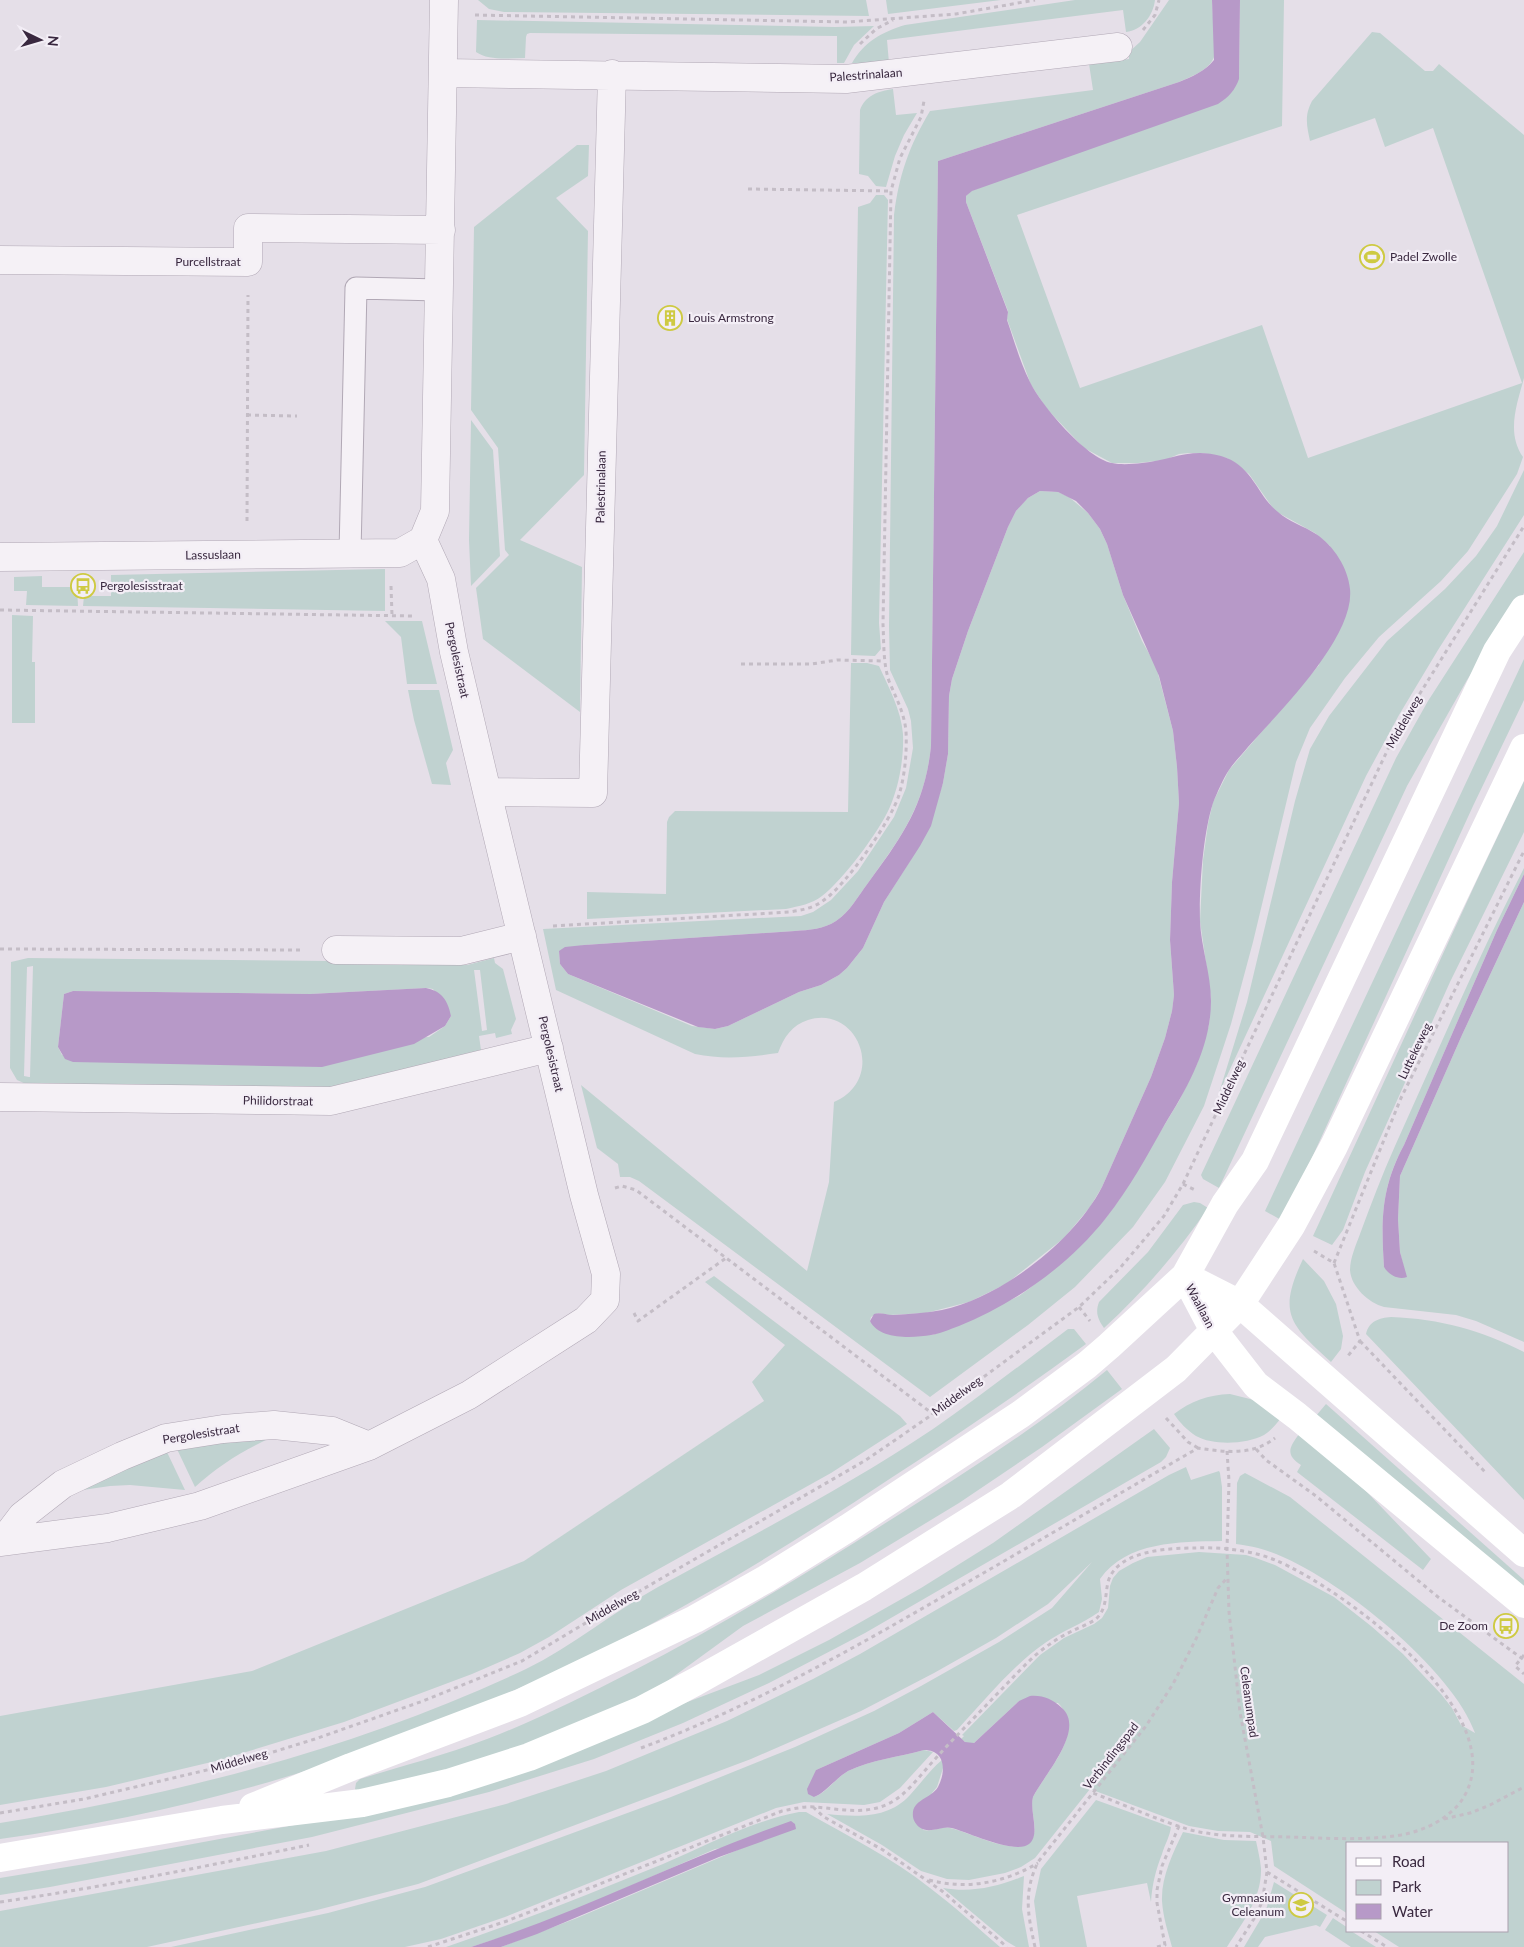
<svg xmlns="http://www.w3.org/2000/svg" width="1524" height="1947" viewBox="0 0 1524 1947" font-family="Lato,sans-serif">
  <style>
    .green { fill: #c0d2d0; fill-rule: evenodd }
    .water { fill: #b799c8 }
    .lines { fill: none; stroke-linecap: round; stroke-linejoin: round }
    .lane-casing { stroke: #b1a8b5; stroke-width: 23 }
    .street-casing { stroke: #b1a8b5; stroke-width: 29 }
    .path { stroke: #c4bdc6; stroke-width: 3; stroke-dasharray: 4 4; stroke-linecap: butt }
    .lane { stroke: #f5f1f6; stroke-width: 21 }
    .street { stroke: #f5f1f6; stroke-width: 28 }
    .secondary { stroke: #fff; stroke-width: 28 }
    .labels { text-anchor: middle; stroke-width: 4.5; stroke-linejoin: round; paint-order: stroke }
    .street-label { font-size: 12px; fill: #39283f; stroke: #f3eef6 }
    .poi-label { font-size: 12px; fill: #39283f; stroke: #f3eef6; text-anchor: start }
  </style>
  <rect width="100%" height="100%" fill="#e5dfe8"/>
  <path class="green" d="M478,0H866L869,16L504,12L489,9Z
    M886,0H1001L888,14Z
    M1075,0H1155C1153,16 1142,30 1126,32L1123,10L887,40L889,63H852C864,42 882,32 905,25Z
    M1169,0H1212L1215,53C1213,69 1192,76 1179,82L938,161L931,746C925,805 902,836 868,883C858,896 850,912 836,921C824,929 809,930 795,931L584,945L559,952L560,964L568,974L692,1026L715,1029L728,1026L799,992L821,985L839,975L847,968L863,948L884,902L910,861L936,804L943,783L948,754L949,696L952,679L968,631L1008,527L1016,511L1022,504L1028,498L1040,491L1058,492L1069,497L1088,513L1100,529L1107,544L1123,595L1142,641L1156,666L1173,731L1177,767L1179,803L1172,882L1170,940L1174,995L1172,1011L1165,1038L1151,1077L1102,1187L1090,1207L1064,1238L1006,1284L969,1302L926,1313L889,1315L878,1313L871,1317L870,1321L896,1335H933L1019,1296L1030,1288L1071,1255L1105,1219L1119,1200L1179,1101L1197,1064L1209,1025L1211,998L1200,921L1203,860L1208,824L1213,802L1229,770L1319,665L1330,546L1315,533L1275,511L1249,474L1227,458L1203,453H1189L1179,454L1165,460L1138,463H1112L1084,448L1047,409L1031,385L1007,319L1008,311L966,202V196L971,191L1239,79L1240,0H1284L1282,126L1017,215L1080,388L1262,325L1308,458L1522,383L1433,128L1385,147L1375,118L1310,141C1307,126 1304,116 1312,101L1372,32L1380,33L1425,71H1433L1439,64L1524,135V378C1517,404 1506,433 1523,457L1517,474L1468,551L1441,581L1379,637L1345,678L1310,728L1296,762L1253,942L1231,1024L1204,1106L1165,1182L1133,1227L1075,1287L1028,1325L930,1397L639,1181L630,1177H620L618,1164L597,1148L581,1085L807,1271L829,1182L834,1102C888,1078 857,1004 808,1020C792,1025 784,1037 778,1053C750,1057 724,1060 695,1054L556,990L543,929L801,916L813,912L831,900L858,871L894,817L906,788L913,748L911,721L908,709L890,670L889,626L894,215C899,175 909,146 930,111L1093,90L1089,64L1129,59V52L1140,42Z
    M477,20L835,27L874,26L854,45L844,63H837V36L530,33L527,34L526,37L525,58C509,58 489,61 476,52Z
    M893,89L896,115L917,113L904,135L895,156L886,187L876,186L868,176L859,174L860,110C865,96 878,91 893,89Z
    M577,145H589L588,176L556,198L588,231L584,475L520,540L582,567L580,712L483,639L476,588L509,555L505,550L498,448L471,410L474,227Z
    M876,195H884L888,200L879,623L881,649L875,656L851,655L858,207L870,203Z
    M471,420L493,450L500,556L471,586L469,540Z
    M1524,470V515L1438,650L1399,715L1366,776L1219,1093L1247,1002L1295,801L1310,749L1329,716L1387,641L1445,589L1476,556L1497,526Z
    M1524,552V593L1467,680L1407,786L1219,1188L1203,1179L1201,1175L1396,758L1428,701Z
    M385,569V611L83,606L84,596H111V575Z
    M42,576V587H77L78,606L26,605L27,591H14V577Z
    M12,615L33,616L32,662H35V723H12Z
    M385,621H422L437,684H407L401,637Z
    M1524,659V700L1473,806L1283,1221L1265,1211Z
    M851,663H867L879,666C889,688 901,710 903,734C904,758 899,787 889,809C878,833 843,880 822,896C812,904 799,906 786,909L587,919V892L666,894L667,822L669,817L675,811L848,812Z
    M408,690H439L453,750L446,763L451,785L432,784L414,720Z
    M1524,781V832L1450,982L1365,1172L1343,1230L1332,1245L1313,1236L1477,880Z
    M1524,868V874L1497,930L1404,1145C1381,1187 1381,1221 1384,1267L1406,1277L1400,1252L1398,1219L1400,1176L1462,1035L1524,902V1342L1476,1321L1456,1315L1384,1307C1369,1303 1351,1287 1350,1270C1350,1258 1356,1245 1360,1234C1371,1204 1382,1175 1395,1146C1437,1053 1477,959 1524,868Z
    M28,958L330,961L331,963L467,965L494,958L495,963L503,969L516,1019L511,1030L512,1034L496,1038L495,1033L479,1036L481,1050L329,1088L26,1084L17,1080L10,1068L11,962ZM33,966L30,1077H29L24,1076L27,967ZM474,970H480L487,1030L482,1031ZM427,988L433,989L451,1016L445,1026L429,1037L62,1055L58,1047L64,994L73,991L310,994Z
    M1194,1202L1200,1203L1208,1208C1178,1252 1144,1291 1104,1328C1098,1319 1095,1313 1099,1302L1148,1252L1183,1205Z
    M1303,1259L1324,1281L1336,1304L1343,1336L1341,1349L1331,1362C1290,1324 1277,1314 1303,1259Z
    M714,1276L900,1416L907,1424L831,1473L621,1590L549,1637L520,1653L472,1674L344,1722L220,1760L106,1787L0,1805V1716L252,1671L524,1561L764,1401L752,1382L785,1345L705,1282Z
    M1391,1317C1441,1319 1480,1330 1524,1352V1500L1366,1334C1369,1321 1379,1318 1391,1317Z
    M1068,1329H1074L1086,1344C1022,1391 957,1435 891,1478C795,1542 697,1602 594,1654C539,1681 483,1704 427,1726C401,1736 374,1748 348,1757C238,1795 114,1823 0,1839V1823C180,1794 361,1747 526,1669C573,1646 613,1612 658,1587C751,1536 845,1488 933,1429C979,1397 1023,1363 1068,1329Z
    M1107,1370L1122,1389L1042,1447L959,1503L860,1563L743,1626L651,1693L524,1749L358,1793L355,1789L356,1783L360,1779C402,1766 445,1755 487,1739C537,1720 584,1696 631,1672C718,1627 801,1577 884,1524C960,1476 1038,1427 1107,1370Z
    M1230,1394L1254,1400L1281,1418C1276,1424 1271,1431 1264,1435C1247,1444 1214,1446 1196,1436C1187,1430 1180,1423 1174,1414C1191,1401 1208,1395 1230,1394Z
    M1326,1404L1524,1580V1594L1315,1417Z
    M1154,1429L1170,1448L1166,1457L1161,1462L865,1633L769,1683L683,1723L594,1759L489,1792L312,1837L50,1887L0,1895V1878L85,1864L348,1815L645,1718L759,1675L829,1640L921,1588L993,1543Z
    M1300,1433L1365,1490L1431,1559L1423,1570L1297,1472L1301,1465C1285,1455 1289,1447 1300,1433Z
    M277,1435C247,1448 220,1464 195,1487L176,1447Z
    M166,1450L185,1490L130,1485L110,1486L69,1492Z
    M1186,1467L1191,1480L1219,1471L1220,1473L1222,1487V1541C1179,1542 1127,1541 1100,1579L1102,1599L1099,1612C1082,1624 1062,1631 1045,1643C1012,1666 985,1700 957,1730L954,1731L933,1712L899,1733L816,1770L814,1797C825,1794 836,1778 848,1771C871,1760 899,1757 924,1750L933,1752L900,1788L880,1802L864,1805L804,1802L776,1808L505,1917L441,1939L405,1947H171L328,1913L425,1887L671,1797L795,1747L874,1711L921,1686L999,1642L1052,1608L1092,1562L1048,1604L996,1638L934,1673L861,1711L751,1759L418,1884L317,1910L147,1947H0V1911L326,1851L506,1804L606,1771L727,1721L813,1679L860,1654L1169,1475Z
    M1245,1473L1290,1497L1524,1684V1947H1399L1374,1931H1508V1843H1348V1914L1274,1866L1271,1841L1250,1832L1218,1831L1189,1826L1090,1789L1035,1858L1021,1867L1005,1873L969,1880L947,1879L921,1871L882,1845L827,1814C858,1817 888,1819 910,1795C921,1783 930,1770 942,1760L944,1765L937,1787L932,1793L923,1830C933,1832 940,1826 950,1828C967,1831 1021,1860 1032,1839C1039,1827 1029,1810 1033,1797C1047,1770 1087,1732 1058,1703L1019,1701L974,1743L968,1744L961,1739L964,1736L962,1735L1040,1655L1064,1638L1094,1624L1102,1618L1108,1608L1110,1586L1113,1578L1119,1571L1133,1563L1147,1557L1199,1552L1246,1555L1256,1558L1275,1565L1334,1597L1371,1626L1403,1654L1441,1694L1452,1708L1461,1725L1475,1733C1452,1667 1326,1566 1258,1548C1251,1546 1243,1545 1236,1544L1237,1483L1240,1476Z
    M1096,1800L1171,1827C1170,1836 1165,1844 1162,1854C1156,1869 1152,1885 1151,1902L1147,1883L1077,1896L1087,1947H1040L1034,1901L1041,1869Z
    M799,1812H806C848,1836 892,1858 930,1888C954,1906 977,1927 1000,1947H501L577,1918L754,1843L715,1849L564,1915L518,1932L471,1947H446C520,1922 592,1893 663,1864C707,1845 752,1821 799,1812Z
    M1183,1832L1224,1840L1256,1841C1258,1850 1260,1859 1261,1868C1262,1899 1242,1923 1227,1947H1172C1168,1932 1163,1917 1162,1901C1161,1877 1173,1853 1183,1832Z
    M1024,1876L1022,1909L1029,1947H1016L1006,1941L943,1888C972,1893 997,1887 1024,1876Z
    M1274,1882L1327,1915L1320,1927L1316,1925L1265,1937L1258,1947H1244L1266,1910Z
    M1333,1918L1348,1928V1931H1351L1376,1947H1351L1325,1930Z"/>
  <path class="water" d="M1212,0H1240L1239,79C1235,90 1229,97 1218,104L972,191L966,196V202L1008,312L1007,320C1014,340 1020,362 1030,382C1041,405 1087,459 1112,463C1121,465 1133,464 1142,463C1171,460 1191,447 1221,456C1253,465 1257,496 1278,512C1289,522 1304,526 1316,534C1334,546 1348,568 1350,589C1355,637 1279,712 1248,747C1242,755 1234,762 1229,770C1223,779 1217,793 1213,803C1203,834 1199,888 1200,921C1201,947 1211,974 1211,1001C1211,1046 1188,1087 1165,1124C1147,1156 1129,1189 1106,1218C1068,1266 1015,1303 959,1326C950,1329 940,1334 931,1335C913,1338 879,1340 870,1321L874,1314C880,1312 886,1315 893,1315C909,1314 926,1313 942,1310C1002,1297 1074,1241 1102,1187L1151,1077L1165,1038L1172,1011L1174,995L1170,940L1172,882L1179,803L1177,767L1173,731L1159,676L1123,595L1107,544L1100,529L1088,513L1076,501L1058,492L1040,491L1028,498L1016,511L1008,527L968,631L952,679L949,696L948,754L943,783L931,826L920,846L884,902L863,948L847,968L839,975L821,985L799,992L728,1026L715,1029L698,1027L568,974L560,964L559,951L565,947L584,945L795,931C809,930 824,929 836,921C850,912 858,896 868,883C902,837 925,805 931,746L938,161L1179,82C1192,77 1205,71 1214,60Z
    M1524,874V902L1462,1035L1400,1176L1398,1219L1400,1252L1407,1277C1398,1280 1389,1275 1384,1267C1381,1220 1381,1188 1404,1145L1497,930Z
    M426,988C442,991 448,1001 451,1016L445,1026L414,1044L322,1067L73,1062L65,1059L58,1047L64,994L73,991L310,994Z
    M1030,1696C1043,1695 1052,1699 1062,1708C1086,1730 1044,1775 1033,1797C1029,1811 1041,1834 1029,1844C1016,1855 967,1832 952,1828C941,1825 930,1835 919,1827C916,1824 914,1822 913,1817C911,1799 930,1800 938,1787C946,1772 946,1750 924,1750C899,1757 871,1760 848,1771C836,1778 824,1794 814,1797L808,1794L807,1789L816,1770L899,1733L933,1712L965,1742L974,1743L1019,1701Z
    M791,1821L795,1824L796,1829L719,1857L537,1934L501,1947H471C581,1912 682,1859 791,1821Z"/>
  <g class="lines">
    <defs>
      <path id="lane" d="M350,553L356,288L439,290"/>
      <path id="street" d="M444,73L846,79L1118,47
        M0,260L248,262V228L441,230
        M423,540L435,511L444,0
        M0,557L400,553L423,540
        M487,792L593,793L612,74
        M336,950L461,951L522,936
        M0,1097L331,1101L549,1048
        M3,1541L22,1516L63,1484L122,1456L166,1438L223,1429L274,1425L332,1431L369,1446
        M0,1542L108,1528L200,1506L369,1446L469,1395L586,1320L605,1300L606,1274L584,1195L487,792L454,652L441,579L423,540"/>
    </defs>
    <use href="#lane" class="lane-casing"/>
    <use href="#street" class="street-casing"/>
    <path class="path" d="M475,15L847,22L956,14L1035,0
      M1143,30L1155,15L1159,0
      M860,44L876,29L893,20
      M748,189L891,191
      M247,415L297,416
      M247,521L248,295
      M391,586L392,615
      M0,610L415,616
      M741,664H812L837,660L884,661
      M553,926L789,912C802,910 814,908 824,900C846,885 891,821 899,795C905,775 907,752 906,731C904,712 896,698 889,681C883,663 884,643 883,624L891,191L900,158L921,117L924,101
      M0,949L304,950
      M1183,1184L1195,1190
      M615,1188L622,1186L636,1190L933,1414
      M1314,1251L1334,1263L1360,1341L1347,1357
      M1334,1263L1401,1098L1524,851
      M1079,1307L1090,1321
      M634,1313L638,1321L726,1258
      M1360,1341L1486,1473
      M1166,1418L1188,1442L1198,1448
      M1256,1449L1266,1460L1316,1496L1438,1597L1524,1660
      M1227,1451L1229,1481L1227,1549L1229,1612L1240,1712L1263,1837L1267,1872L1262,1902L1255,1917L1236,1947
      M1524,1655L1515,1666L1524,1674
      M641,1748C751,1707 854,1648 956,1589C1037,1542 1117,1495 1198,1448C1224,1452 1253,1456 1275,1438
      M813,1807L824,1817L883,1850L942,1891L1007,1947
      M0,1813L84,1799L241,1762L315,1739L423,1701L522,1661L619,1603L866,1460L933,1414L1079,1307L1120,1268L1164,1216L1183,1184L1396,732L1524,526
      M1444,1819L1470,1813L1490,1805L1524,1787
      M1267,1872L1348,1922
      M929,1880C967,1890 1004,1883 1038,1863
      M0,1902C104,1887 207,1866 309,1845
      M1361,1931L1387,1947
      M428,1947L507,1921L782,1811C793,1809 804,1806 815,1807C840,1809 864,1815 888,1804C907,1795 921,1774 936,1758C955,1737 976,1716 996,1695C1010,1681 1023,1666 1038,1653C1049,1644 1060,1637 1072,1631C1080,1627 1089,1624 1096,1619C1107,1609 1105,1595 1108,1582C1117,1550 1169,1548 1196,1548C1222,1547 1250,1550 1275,1560C1341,1587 1524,1720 1459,1804C1444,1821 1423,1831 1401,1835C1363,1841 1325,1838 1287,1837C1254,1836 1220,1838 1187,1829C1156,1819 1124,1805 1093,1793
      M1035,1947C1028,1915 1023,1893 1038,1862L1146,1726L1173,1684L1196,1639L1218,1588L1227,1578
      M1157,1947L1165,1945L1157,1903V1890L1162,1866L1179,1826"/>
    <use href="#lane" class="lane"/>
    <use href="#street" class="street"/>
    <path class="secondary" d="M1185,1276L1214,1331L1256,1385L1297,1416L1524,1604
      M1185,1276L1240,1304L1524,1553
      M253,1807L351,1767L520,1703L695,1619L766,1579L848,1528L1021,1414L1087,1365L1109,1346L1185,1276L1225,1204L1255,1161L1497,651L1524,609
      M0,1858L222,1820L362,1803L448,1783L529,1757L642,1710L695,1682L864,1587L1011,1495L1176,1369L1240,1304L1291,1226L1334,1146L1524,748"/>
  </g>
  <defs>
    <symbol id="stadium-ring" viewBox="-11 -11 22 22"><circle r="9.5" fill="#f3eef6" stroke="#ceca42" stroke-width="1.5"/><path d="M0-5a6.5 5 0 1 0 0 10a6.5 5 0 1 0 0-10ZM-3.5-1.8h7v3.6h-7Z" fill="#ceca42"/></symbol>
    <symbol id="building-ring" viewBox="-11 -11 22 22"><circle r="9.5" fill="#f3eef6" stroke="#ceca42" stroke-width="1.5"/><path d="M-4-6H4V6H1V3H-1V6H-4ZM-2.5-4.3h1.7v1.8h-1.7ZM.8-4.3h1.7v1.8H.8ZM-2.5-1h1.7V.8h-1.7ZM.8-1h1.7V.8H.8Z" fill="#ceca42"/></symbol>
    <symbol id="bus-ring" viewBox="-11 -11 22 22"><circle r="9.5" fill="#f3eef6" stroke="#ceca42" stroke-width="1.5"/><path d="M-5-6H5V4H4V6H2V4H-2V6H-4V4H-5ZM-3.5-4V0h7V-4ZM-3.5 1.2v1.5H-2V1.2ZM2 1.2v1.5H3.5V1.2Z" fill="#ceca42"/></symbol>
    <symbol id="school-ring" viewBox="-11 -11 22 22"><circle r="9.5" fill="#f3eef6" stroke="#ceca42" stroke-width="1.5"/><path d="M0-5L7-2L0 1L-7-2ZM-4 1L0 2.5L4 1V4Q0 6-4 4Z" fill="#ceca42"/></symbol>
  </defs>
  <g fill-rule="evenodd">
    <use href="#stadium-ring" x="1358" y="243" width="28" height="28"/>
    <use href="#building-ring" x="656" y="304" width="28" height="28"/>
    <use href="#bus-ring" x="69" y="572" width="28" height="28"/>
    <use href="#bus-ring" x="1492" y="1612" width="28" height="28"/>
    <use href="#school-ring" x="1287" y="1891" width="28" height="28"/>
  </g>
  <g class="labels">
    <g class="street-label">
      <text transform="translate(866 75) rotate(-4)" y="4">Palestrinalaan</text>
      <text x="208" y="266">Purcellstraat</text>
      <text transform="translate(601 487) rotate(-89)" y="4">Palestrinalaan</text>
      <text transform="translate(213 555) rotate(-1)" y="4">Lassuslaan</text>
      <text transform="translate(457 660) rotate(78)" y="4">Pergolesistraat</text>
      <text transform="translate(1404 722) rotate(-60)" y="4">Middelweg</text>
      <text transform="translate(1415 1051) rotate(-64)" y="4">Luttekeweg</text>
      <text transform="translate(551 1054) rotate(77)" y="4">Pergolesistraat</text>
      <text transform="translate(1229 1087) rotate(-65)" y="4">Middelweg</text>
      <text transform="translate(278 1101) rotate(1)" y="4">Philidorstraat</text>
      <text transform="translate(1200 1306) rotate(62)" y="4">Waallaan</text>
      <text transform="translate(957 1396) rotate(-36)" y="4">Middelweg</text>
      <text transform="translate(201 1434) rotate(-9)" y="4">Pergolesistraat</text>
      <text transform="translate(612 1607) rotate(-30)" y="4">Middelweg</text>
      <text transform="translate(1249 1702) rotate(82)" y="4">Celeanumpad</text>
      <text transform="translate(1111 1756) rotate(-52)" y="4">Verbindingspad</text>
      <text transform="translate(239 1761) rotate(-16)" y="4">Middelweg</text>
    </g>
    <g class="poi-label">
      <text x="1390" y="261">Padel Zwolle</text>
      <text x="688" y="322">Louis Armstrong</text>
      <text x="100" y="590">Pergolesisstraat</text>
      <text x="1488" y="1630" text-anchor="end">De Zoom</text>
      <text x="1284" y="1902" text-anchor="end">Gymnasium<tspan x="1284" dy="14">Celeanum</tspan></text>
    </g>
  </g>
  <rect x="1346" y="1842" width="162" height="90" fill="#f3eef6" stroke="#a99fad"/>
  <rect x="1356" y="1858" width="25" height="8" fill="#ffffff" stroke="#a99fad"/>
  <text x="1392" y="1867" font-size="15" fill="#39283f">Road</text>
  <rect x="1356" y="1880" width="25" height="15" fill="#c0d2d0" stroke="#a99fad"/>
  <text x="1392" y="1892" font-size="15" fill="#39283f">Park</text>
  <rect x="1356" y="1904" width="25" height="15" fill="#b799c8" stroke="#a99fad"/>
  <text x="1392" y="1917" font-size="15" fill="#39283f">Water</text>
  <g transform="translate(40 40) rotate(95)" stroke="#f3eef6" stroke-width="4" paint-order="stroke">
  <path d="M0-4L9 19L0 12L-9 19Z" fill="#39283f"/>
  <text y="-8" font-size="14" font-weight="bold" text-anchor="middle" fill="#39283f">N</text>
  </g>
</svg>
